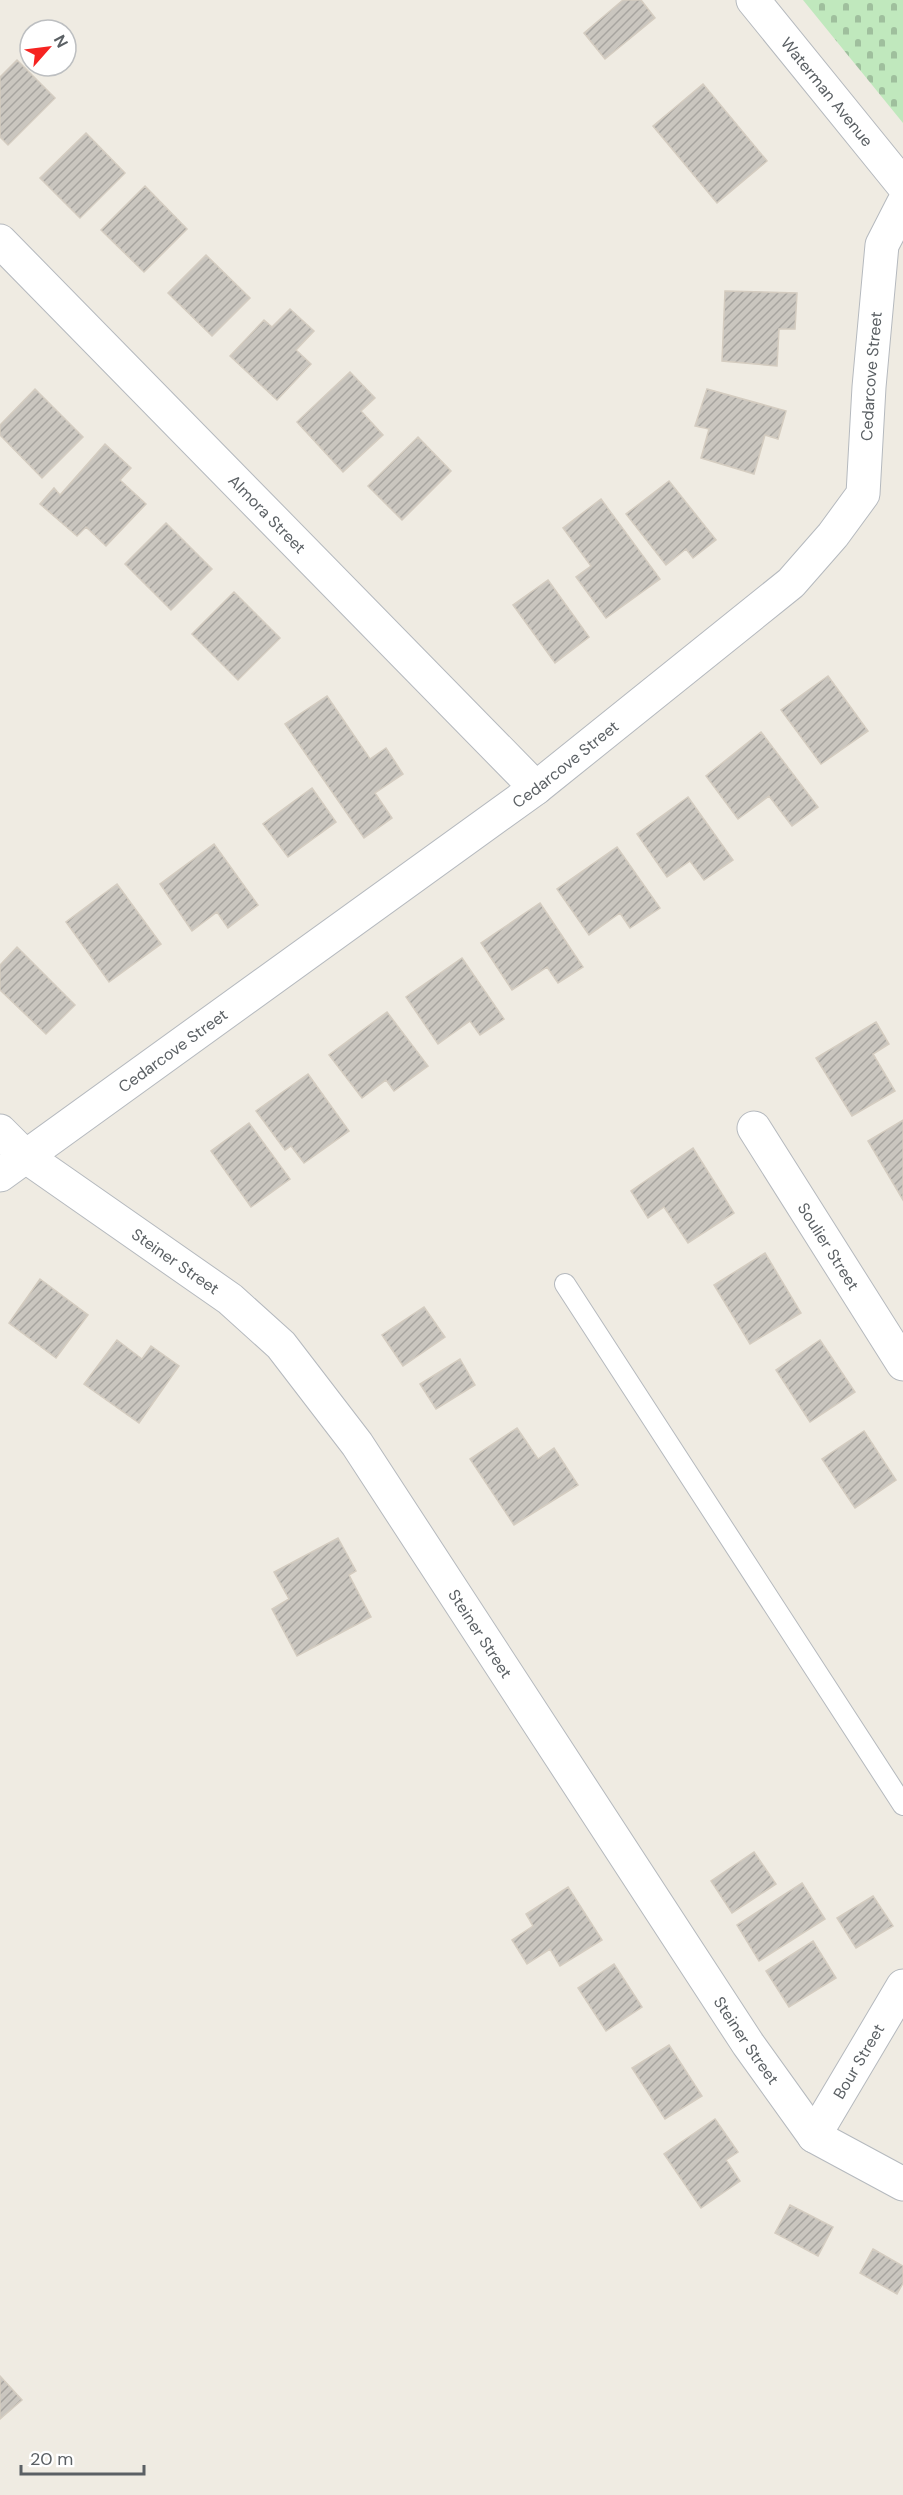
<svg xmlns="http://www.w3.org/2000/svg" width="903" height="2495" viewBox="0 0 903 2495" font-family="'DM Sans',sans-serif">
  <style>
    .cemetery { fill: url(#cemetery-stones) }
    .building { fill: url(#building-hatch); stroke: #d4ccc0; stroke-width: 1.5 }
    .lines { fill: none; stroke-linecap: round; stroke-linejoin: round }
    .service-casing { stroke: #b5b9be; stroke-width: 22 }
    .minor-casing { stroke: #b5b9be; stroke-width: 35 }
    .service { stroke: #fff; stroke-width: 20 }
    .minor { stroke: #fff; stroke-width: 33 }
    .labels { text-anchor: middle; stroke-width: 6; stroke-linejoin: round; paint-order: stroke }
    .street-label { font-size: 16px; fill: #5b6064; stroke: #fff }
  </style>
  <defs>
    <pattern id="cemetery-stones" width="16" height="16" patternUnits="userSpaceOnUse" patternTransform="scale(1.5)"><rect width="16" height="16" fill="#c0e8bd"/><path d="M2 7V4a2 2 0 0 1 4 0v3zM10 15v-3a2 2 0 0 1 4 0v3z" fill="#9fbf9d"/></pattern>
    <pattern id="building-hatch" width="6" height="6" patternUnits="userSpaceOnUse" patternTransform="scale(1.5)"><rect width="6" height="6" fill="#cac6bf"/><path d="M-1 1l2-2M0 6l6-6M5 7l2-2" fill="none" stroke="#a7a49f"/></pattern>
  </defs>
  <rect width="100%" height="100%" fill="#efebe2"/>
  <path class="cemetery" d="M803,0H903V123Z"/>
  <path class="building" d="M623,0H641L655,18L605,59L584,33Z
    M17,60L55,98L8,145L0,137V77Z
    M703,84L767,161L717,203L653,126Z
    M86,133L125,173L80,218L40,178Z
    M145,186L187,229L144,272L101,230Z
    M206,255L250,298L212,336L168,293Z
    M725,291L797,293L795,329H779L777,366L722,361Z
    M290,309L314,331L296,350L311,364L277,400L230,356L264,320L272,327Z
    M350,372L375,398L361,411L383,435L343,472L297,422Z
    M35,389L83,437L42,478L0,435V425Z
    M707,389L786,411L778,439L765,435L754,474L701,458L709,429L695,426Z
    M418,437L451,471L402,520L368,486Z
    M105,444L131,468L120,480L146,504L106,546L86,527L77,536L40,504L54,488L60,495Z
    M669,481L716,540L693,558L686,549L666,565L626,514Z
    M601,499L660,579L606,618L576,577L591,566L563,528Z
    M166,523L212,569L171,610L125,564Z
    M548,580L589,637L555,663L513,605Z
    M234,592L280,638L238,680L192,634Z
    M828,676L868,731L821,764L781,710Z
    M327,696L370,759L386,748L403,774L375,793L392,818L364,838L285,724Z
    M761,732L818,807L792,826L769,796L738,819L706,776Z
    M312,788L336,822L288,857L263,824Z
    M688,797L733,860L704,880L690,861L667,877L637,834Z
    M214,844L258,905L228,928L217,912L192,931L160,884Z
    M617,847L660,908L630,928L620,913L589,935L557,889Z
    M117,884L161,944L109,982L66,922Z
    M540,903L583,967L558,983L547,967L512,990L481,943Z
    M17,947L75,1005L46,1034L0,990V965Z
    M462,958L504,1019L480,1035L470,1021L438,1044L406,997Z
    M387,1012L428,1066L394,1091L386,1080L362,1098L329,1055Z
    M876,1022L889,1044L873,1054L895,1091L852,1116L816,1058Z
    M308,1074L349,1131L304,1163L291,1146L285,1150L256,1111Z
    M903,1120V1200L868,1141Z
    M249,1123L290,1179L251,1207L211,1151Z
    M693,1148L734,1213L688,1243L664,1207L648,1218L631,1191Z
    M765,1253L801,1313L750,1344L714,1285Z
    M40,1279L88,1315L56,1358L9,1323Z
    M424,1307L445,1337L403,1366L382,1335Z
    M117,1340L142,1359L151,1346L179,1366L139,1423L84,1384Z
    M820,1340L855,1392L810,1422L776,1370Z
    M460,1359L475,1385L436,1409L420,1384Z
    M517,1428L538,1459L554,1448L578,1485L514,1525L470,1459Z
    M864,1431L896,1480L855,1508L822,1459Z
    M338,1538L356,1571L349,1575L371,1617L297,1656L272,1609L289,1599L274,1572Z
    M754,1852L776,1884L732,1913L711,1881Z
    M802,1883L825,1919L759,1961L737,1925Z
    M568,1887L602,1940L560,1966L550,1949L527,1964L512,1940L533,1926L526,1914Z
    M873,1896L893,1926L856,1948L837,1918Z
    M813,1941L836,1978L789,2007L766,1971Z
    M614,1964L642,2007L606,2031L578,1988Z
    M669,2045L702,2096L665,2119L632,2068Z
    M715,2119L738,2152L726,2160L740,2181L701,2208L664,2154Z
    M790,2205L833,2227L818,2256L775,2233Z
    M873,2249L903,2266V2283L897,2294L860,2273Z
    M0,2376L22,2400L0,2419Z"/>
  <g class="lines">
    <defs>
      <path id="service" d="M565,1284L903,1805"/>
      <g id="minor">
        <path id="s1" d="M753,0L903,185"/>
        <path id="s2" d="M0,241L536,788"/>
        <path id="s3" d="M754,1128L903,1364"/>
        <path id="s4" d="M0,1131L25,1156L230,1299L281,1345L357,1444L748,2044L814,2136L903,2184"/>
        <path id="s5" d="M0,1175L536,788L791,583L833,535L863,494L869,387L882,245L903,204"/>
        <path id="s6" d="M814,2136L903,1986"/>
      </g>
    </defs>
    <use href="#service" class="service-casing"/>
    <use href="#minor" class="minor-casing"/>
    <use href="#service" class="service"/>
    <use href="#minor" class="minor"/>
  </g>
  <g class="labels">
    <g class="street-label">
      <text dy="6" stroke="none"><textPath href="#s1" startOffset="118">Waterman Avenue</textPath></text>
      <text dy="6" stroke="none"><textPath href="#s5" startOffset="1221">Cedarcove Street</textPath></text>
      <text dy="6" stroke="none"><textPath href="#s2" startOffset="382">Almora Street</textPath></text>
      <text dy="6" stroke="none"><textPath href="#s5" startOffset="699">Cedarcove Street</textPath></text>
      <text dy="6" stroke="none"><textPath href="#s5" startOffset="213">Cedarcove Street</textPath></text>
      <text dy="6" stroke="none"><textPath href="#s3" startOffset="140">Soulier Street</textPath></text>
      <text dy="6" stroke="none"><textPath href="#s4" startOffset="219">Steiner Street</textPath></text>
      <text dy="6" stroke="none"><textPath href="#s4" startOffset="705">Steiner Street</textPath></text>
      <text dy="6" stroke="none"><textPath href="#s4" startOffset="1191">Steiner Street</textPath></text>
      <text dy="6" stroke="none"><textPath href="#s6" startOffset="87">Bour Street</textPath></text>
    </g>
  </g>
  <g transform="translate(48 48) rotate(62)"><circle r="28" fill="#ffffff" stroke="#bdbfc1" stroke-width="1.5"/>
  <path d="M0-4.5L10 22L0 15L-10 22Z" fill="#f62321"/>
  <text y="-9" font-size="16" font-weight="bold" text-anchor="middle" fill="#5b6064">N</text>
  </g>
  <path d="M21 2465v9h123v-9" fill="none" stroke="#5b6064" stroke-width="3"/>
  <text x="30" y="2465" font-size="18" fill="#5b6064" stroke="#ffffff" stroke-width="4.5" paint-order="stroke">20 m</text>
</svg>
